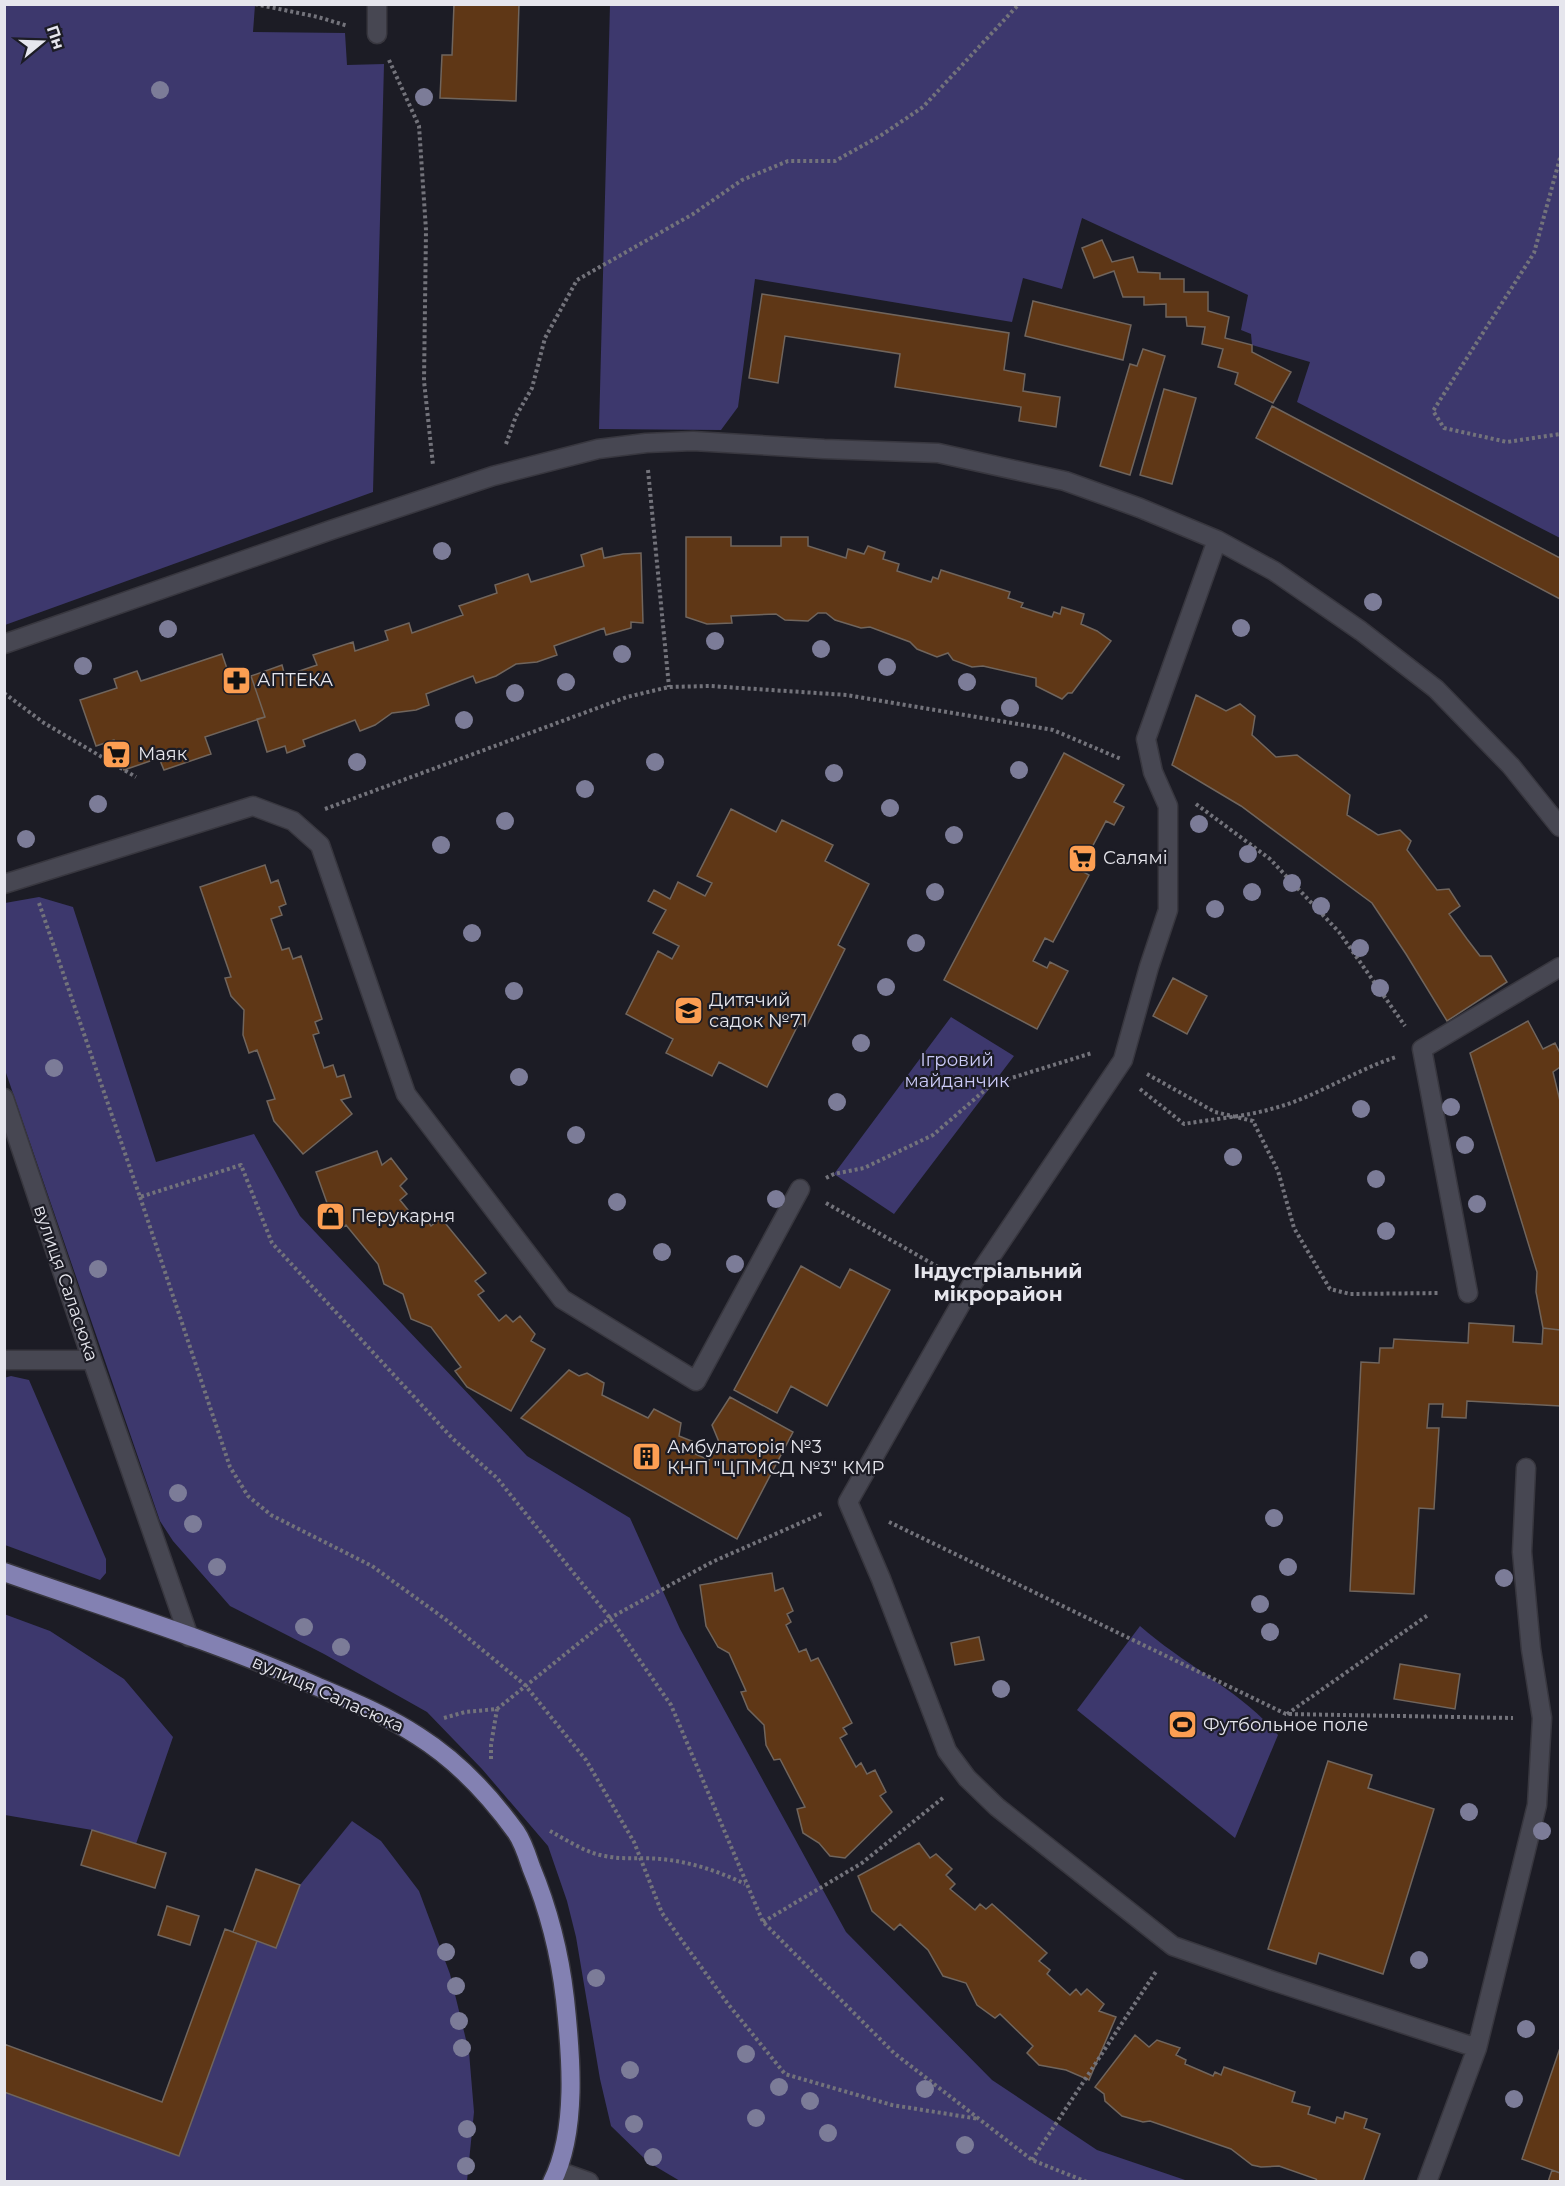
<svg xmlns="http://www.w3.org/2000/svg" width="1565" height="2186" viewBox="0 0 1565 2186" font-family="Montserrat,sans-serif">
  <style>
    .green { fill: #3d386d }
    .building { fill: #5f3716; stroke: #70655d; stroke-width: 1.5 }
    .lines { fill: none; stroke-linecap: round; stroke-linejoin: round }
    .minor-casing { stroke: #38373f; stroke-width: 21 }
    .major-casing { stroke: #38373f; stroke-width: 21 }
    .path { stroke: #73737b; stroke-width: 4; stroke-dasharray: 3 3; stroke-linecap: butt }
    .minor { stroke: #474752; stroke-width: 18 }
    .major { stroke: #8381b2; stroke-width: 18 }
    .tree { fill: #7c7c98 }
    .labels { text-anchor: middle; stroke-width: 4.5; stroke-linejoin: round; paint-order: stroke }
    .poi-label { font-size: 18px; fill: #e6e6ed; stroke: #1c1c25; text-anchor: start }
    .park-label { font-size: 18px; fill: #cbcaf7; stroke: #1c1c25 }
    .street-label { font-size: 18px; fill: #e6e6ed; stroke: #1c1c25 }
    .neighbourhood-label { font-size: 20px; font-weight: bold; fill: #e6e6ed; stroke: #1c1c25 }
  </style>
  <rect width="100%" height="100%" fill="#1c1c25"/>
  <path class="green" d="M5,4L255,5L253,32L345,33L347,65L384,64L373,492L5,625Z
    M610,4L1560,5V538L1297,402L1310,362L1252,345L1251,334L1241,330L1248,295L1082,218L1062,289L1023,278L1012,322L755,279L738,407L721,430L599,429Z
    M39,897L73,907L156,1162L254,1134L300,1216L527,1456L630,1518L680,1629L846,1932L992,2080L1097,2150L1188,2181H680L648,2162L611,2126L600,2079L576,1937L567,1901L548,1846L482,1769L427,1712L324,1654L230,1606L173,1541L160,1521L5,1070V903Z
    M951,1017L1014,1056L894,1214L834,1174Z
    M11,1376L29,1380L106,1559V1573L100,1580L5,1545L4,1378Z
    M4,1614L50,1631L124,1679L173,1737L136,1844L92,1830L5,1815Z
    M1140,1626C1184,1665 1240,1690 1278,1735L1235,1838L1077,1710Z
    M352,1821L381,1841L419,1891L450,1974L469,2052L474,2112L467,2181H5L4,2092L179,2156L257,1941L276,1948L300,1885Z"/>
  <path class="building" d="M454,4H519L516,101L440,98L442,55H452Z
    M1102,240L1112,262L1133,257L1138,272L1160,273V279H1184V292H1208V311L1229,317L1225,338L1252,345V352L1291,372L1273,403L1235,384L1238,373L1218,367L1223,349L1202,344L1205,327L1187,326L1186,317H1166V304L1144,305V297H1123L1114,271L1094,278L1082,248Z
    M762,294L1009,333L1004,370L1025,374L1023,391L1060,397L1056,427L1019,421L1021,407L895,387L900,354L785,336L778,383L749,378Z
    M1033,301L1131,325L1123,360L1025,336Z
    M1143,349L1165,356L1130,475L1100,466L1130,364L1137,366Z
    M1164,389L1196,398L1172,484L1140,475Z
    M1272,406L1560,558V599L1256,438Z
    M686,537H731V546H781V537H808V546L846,558L848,549L864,554L868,546L885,552L883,559L899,564L897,571L931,582L933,577L938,579L941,570L1010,592L1008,598L1023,603L1021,607L1052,617L1054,612L1060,614L1062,607L1084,614L1081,624L1097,631L1111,641L1072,693H1068L1062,699L1036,686V678L983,666L972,667L953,660L948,653L937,657L917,649L910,642L870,627L861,628L835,620L826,613H818L808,621L785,620L776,614L731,616L732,623L707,624L686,617Z
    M602,548L604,558L623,554L641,553L643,623L631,622V628L606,635L604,628L554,646L557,655L537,662L516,664L496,676L476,683L473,676L426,694L429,705L416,710L392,713L375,725L360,731L355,720L303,740L305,746L287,753L285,746L267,752L257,719L265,717L251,676L282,665L285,676L317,665L313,655L353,642L355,651L388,640L385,631L409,623L412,633L463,615L459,606L497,593L495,585L528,574L531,582L584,566L581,555Z
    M222,654L232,683L251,676L265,717L205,737L211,754L164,770L159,758L124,770L114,740L96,746L80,700L117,688L114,679L137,671L141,681Z
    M229,675L251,676L232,683Z
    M1196,695L1226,711L1240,704L1255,716L1252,735L1276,757L1297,755L1350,795L1347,815L1378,835L1400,830L1411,841L1407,850L1437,890L1449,889L1460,906L1449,914L1467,939L1480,956H1491L1507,982L1447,1021L1406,954L1372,903L1241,806L1172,765Z
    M1064,753L1124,785L1114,802L1124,807L1114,825L1106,821L1080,870L1089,875L1053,942L1045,938L1033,961L1047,968L1050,962L1068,971L1037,1029L944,980Z
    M731,809L776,832L782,820L833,845L825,861L869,884L838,945L845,949L806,1027L799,1023L767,1087L719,1062L712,1076L666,1053L673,1039L626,1014L658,951L672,959L679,946L653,933L666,910L648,901L654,890L670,899L678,882L705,896L712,883L697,876Z
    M265,865L271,883L278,880L286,904L279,907L282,915L271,919L282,950L289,948L293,959L301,956L322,1019L315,1022L319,1033L313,1035L324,1068L333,1065L337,1077L344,1075L351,1097L341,1100L352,1114L303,1154L274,1121L267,1101L275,1099L257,1050L249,1053L243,1035L244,1010L231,996L225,978L231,977L200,887Z
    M1173,978L1207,996L1187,1034L1153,1016Z
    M1528,1021L1543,1049L1555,1043L1560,1053V1067L1553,1072L1560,1101V1330L1543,1328L1536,1292L1537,1272L1470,1053Z
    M377,1151L382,1165L391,1158L407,1179L400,1186L407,1194L400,1200L417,1221L424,1216L431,1226L441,1218L486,1273L475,1281L484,1291L478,1295L499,1321L506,1315L513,1322L520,1316L535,1334L531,1341L545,1349L511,1411L467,1387L455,1371L461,1367L431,1327L411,1319L403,1294L384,1284L378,1264L346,1225L341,1229L332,1217L316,1172Z
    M801,1266L840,1288L850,1269L890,1290L827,1406L791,1386L777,1413L734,1390Z
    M1469,1323L1514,1326L1513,1342L1542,1344L1543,1328L1560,1330V1406L1467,1401L1466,1418L1442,1417L1443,1404H1429L1427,1428H1439L1434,1509L1419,1508L1414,1594L1350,1591L1361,1362L1379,1363L1380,1348H1393L1394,1339L1468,1343Z
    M569,1370L579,1376L587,1373L604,1383L602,1395L648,1418L654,1409L681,1423L679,1436L694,1442L693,1453L709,1460L719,1442L712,1425L730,1397L793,1432L737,1539L521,1418Z
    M772,1573L775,1591L783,1588L793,1611L787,1614L791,1622L786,1625L799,1652L806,1649L811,1661L818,1658L852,1723L843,1728L847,1734L840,1738L856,1767L861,1763L867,1774L875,1770L886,1792L880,1796L892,1812L845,1858L830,1856L819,1843L803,1833L797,1809L805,1807L780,1759L774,1760L766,1745L764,1725L748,1709L741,1692L746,1691L729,1653L718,1647L706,1626L700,1585Z
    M979,1637L984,1660L955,1665L951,1643Z
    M1400,1664L1460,1674L1455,1709L1394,1699Z
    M1328,1761L1372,1775L1368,1788L1434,1809L1383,1974L1319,1953L1316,1964L1268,1949Z
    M92,1830L166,1853L155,1888L81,1865Z
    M919,1843L930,1858L936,1854L952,1869L946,1875L955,1884L950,1889L962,1899L975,1910L980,1904L986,1909L992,1904L1047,1953L1039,1961L1050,1970L1047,1974L1070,1995L1076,1989L1081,1995L1087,1989L1104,2004L1099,2011L1116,2017L1089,2080L1066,2070L1039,2065L1027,2053L1033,2046L1000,2014L995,2018L977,2005L966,1983L943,1976L928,1950L900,1924L894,1930L872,1911L858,1876Z
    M256,1869L300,1885L276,1948L233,1932Z
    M167,1906L199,1916L190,1945L158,1935Z
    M225,1929L257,1941L179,2156L4,2092V2044L162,2102Z
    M1135,2035L1149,2047L1157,2040L1180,2048L1176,2055L1186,2060L1185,2064L1213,2076L1215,2072L1221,2075L1224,2067L1295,2092L1292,2102L1310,2107L1308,2114L1335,2123L1337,2117L1343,2119L1345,2112L1367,2119L1364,2128L1380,2134L1363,2182H1318L1316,2179L1279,2166L1261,2167L1252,2165L1231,2149L1150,2121L1143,2122L1122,2116L1105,2101L1104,2094L1095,2087Z
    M1560,2048V2173L1522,2159Z
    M1552,2170L1560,2173V2182H1548Z"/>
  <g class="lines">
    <defs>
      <path id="minor" d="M377,4V34
        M1217,540L1146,739L1153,772L1168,806V910L1149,967L1123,1060L971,1286L848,1502L881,1579L947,1751L967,1778L997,1807L1173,1946L1273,1981L1477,2048L1427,2182
        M4,644L331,530L493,476L598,449L646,443L693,441L824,449L938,453L1065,481L1140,508L1217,540L1274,571L1361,631L1436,689L1511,766L1560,827
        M4,884L253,806L293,821L320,845L406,1094L562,1299L696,1381L800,1189
        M4,1098L92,1360L189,1637
        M1468,1293L1422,1049L1560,967
        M4,1360H92
        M1477,2048L1537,1805L1542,1718L1531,1649L1522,1552L1526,1468
        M558,2171L589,2182"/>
      <path id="major" d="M4,1572C109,1609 215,1641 316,1686C351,1701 386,1715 418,1736C456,1760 490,1796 516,1832C523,1842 527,1855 531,1867C548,1908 560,1955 565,1999C571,2054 578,2131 552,2182"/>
    </defs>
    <use href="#minor" class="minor-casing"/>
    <use href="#major" class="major-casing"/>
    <path class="path" d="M255,4L318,17L348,26
      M389,60L419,126L426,230L424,381L433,465
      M1560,158L1534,253L1433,411L1444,428L1507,442L1560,434
      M506,444L516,416L532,388L545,338L577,280L693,214L742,180L788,161H835L880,136L923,107L1019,4
      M648,470L669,687
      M4,693L44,723L136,777
      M1196,804L1270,859L1339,932L1405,1026
      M325,809L627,697L669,687L710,686L847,695L1053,730L1121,759
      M39,903L140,1197L241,1165L272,1243L453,1439L497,1478L610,1618L671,1705L763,1922L894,2053L1032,2160L1087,2182
      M1147,1074L1215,1112L1253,1121L1278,1171L1294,1228L1330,1289L1350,1294L1440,1293
      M1140,1089L1184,1124C1212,1119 1243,1117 1271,1109C1315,1098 1353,1071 1396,1057
      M826,1178L834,1174L864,1168L933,1135L992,1084L1092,1053
      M140,1197L230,1467L248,1496L271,1515L372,1566L445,1619L525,1685L586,1760L634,1842L662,1913L728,2004L785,2074L892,2105L979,2119
      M826,1203L947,1272
      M889,1522L1286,1714L1513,1718
      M1287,1714L1428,1615
      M444,1718L465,1712L497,1709L610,1618L712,1562L823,1513
      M491,1759V1745L497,1709
      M550,1831C567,1840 586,1853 605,1856C624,1860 642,1857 661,1859C691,1862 718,1871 745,1884
      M763,1922L862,1863L944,1797
      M1032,2160L1157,1970"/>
    <use href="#minor" class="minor"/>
    <use href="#major" class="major"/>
  </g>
  <g class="tree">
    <circle cx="160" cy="90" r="9"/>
    <circle cx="424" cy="97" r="9"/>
    <circle cx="442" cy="551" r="9"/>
    <circle cx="1373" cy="602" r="9"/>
    <circle cx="1241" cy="628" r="9"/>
    <circle cx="168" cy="629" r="9"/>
    <circle cx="715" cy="641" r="9"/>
    <circle cx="821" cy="649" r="9"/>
    <circle cx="622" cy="654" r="9"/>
    <circle cx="83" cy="666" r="9"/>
    <circle cx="887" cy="667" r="9"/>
    <circle cx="566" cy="682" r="9"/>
    <circle cx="967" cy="682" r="9"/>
    <circle cx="515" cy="693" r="9"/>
    <circle cx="1010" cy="708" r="9"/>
    <circle cx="464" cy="720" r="9"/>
    <circle cx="357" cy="762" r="9"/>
    <circle cx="655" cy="762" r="9"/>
    <circle cx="1019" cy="770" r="9"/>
    <circle cx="834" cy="773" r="9"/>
    <circle cx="585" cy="789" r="9"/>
    <circle cx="98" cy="804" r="9"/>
    <circle cx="890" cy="808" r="9"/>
    <circle cx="505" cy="821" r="9"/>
    <circle cx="1199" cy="824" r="9"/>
    <circle cx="954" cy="835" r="9"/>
    <circle cx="26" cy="839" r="9"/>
    <circle cx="441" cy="845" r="9"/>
    <circle cx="1248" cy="854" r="9"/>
    <circle cx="1292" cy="883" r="9"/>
    <circle cx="935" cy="892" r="9"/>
    <circle cx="1252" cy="892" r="9"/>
    <circle cx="1321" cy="906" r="9"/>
    <circle cx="1215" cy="909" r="9"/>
    <circle cx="472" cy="933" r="9"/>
    <circle cx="916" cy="943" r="9"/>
    <circle cx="1360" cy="948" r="9"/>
    <circle cx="886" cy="987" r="9"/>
    <circle cx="1380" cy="988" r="9"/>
    <circle cx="514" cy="991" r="9"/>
    <circle cx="861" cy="1043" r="9"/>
    <circle cx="54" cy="1068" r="9"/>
    <circle cx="519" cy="1077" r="9"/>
    <circle cx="837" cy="1102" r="9"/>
    <circle cx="1451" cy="1107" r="9"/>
    <circle cx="1361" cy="1109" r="9"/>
    <circle cx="576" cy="1135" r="9"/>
    <circle cx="1465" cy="1145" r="9"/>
    <circle cx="1233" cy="1157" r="9"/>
    <circle cx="1376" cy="1179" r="9"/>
    <circle cx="776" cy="1199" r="9"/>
    <circle cx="617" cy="1202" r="9"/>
    <circle cx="1477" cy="1204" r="9"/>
    <circle cx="1386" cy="1231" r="9"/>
    <circle cx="662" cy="1252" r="9"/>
    <circle cx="735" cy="1264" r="9"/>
    <circle cx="98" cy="1269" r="9"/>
    <circle cx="178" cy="1493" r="9"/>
    <circle cx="1274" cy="1518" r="9"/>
    <circle cx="193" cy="1524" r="9"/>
    <circle cx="217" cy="1567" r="9"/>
    <circle cx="1288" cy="1567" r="9"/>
    <circle cx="1504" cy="1578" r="9"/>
    <circle cx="1260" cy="1604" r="9"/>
    <circle cx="304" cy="1627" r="9"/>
    <circle cx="1270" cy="1632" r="9"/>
    <circle cx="341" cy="1647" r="9"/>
    <circle cx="1001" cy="1689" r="9"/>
    <circle cx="1469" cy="1812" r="9"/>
    <circle cx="1542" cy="1831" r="9"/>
    <circle cx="446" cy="1952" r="9"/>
    <circle cx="1419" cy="1960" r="9"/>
    <circle cx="596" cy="1978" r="9"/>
    <circle cx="456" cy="1986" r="9"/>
    <circle cx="459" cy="2021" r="9"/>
    <circle cx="1526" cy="2029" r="9"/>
    <circle cx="462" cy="2048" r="9"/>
    <circle cx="746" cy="2054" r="9"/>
    <circle cx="630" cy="2070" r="9"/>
    <circle cx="779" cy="2087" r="9"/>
    <circle cx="925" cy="2089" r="9"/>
    <circle cx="1514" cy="2099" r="9"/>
    <circle cx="810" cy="2101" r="9"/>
    <circle cx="756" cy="2118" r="9"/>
    <circle cx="634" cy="2124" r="9"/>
    <circle cx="467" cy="2129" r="9"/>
    <circle cx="828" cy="2133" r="9"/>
    <circle cx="965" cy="2145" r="9"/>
    <circle cx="653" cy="2157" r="9"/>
    <circle cx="466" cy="2166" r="9"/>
  </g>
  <defs>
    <symbol id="pharmacy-square" viewBox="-11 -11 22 22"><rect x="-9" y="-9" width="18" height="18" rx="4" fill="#fc9e52" stroke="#1c1c25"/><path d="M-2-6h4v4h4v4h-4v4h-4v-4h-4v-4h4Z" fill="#111"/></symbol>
    <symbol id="supermarket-square" viewBox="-11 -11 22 22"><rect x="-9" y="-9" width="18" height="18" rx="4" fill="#fc9e52" stroke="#1c1c25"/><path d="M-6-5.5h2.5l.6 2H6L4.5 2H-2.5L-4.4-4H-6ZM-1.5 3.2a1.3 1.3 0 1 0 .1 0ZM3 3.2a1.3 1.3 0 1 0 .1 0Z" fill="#111"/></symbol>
    <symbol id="school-square" viewBox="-11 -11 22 22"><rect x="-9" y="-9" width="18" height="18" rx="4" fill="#fc9e52" stroke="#1c1c25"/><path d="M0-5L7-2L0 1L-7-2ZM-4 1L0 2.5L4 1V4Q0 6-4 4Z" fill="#111"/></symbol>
    <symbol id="shop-square" viewBox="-11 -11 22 22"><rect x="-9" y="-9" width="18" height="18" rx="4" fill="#fc9e52" stroke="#1c1c25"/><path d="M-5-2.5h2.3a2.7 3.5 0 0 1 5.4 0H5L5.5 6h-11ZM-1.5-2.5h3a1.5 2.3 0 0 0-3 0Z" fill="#111"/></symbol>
    <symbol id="building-square" viewBox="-11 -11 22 22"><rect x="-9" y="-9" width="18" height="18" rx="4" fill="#fc9e52" stroke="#1c1c25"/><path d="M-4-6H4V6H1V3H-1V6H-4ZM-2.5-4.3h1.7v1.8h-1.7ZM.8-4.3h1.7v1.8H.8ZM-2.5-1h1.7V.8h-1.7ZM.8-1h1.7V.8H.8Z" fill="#111"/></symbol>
    <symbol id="stadium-square" viewBox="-11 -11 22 22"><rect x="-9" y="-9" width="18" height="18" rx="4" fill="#fc9e52" stroke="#1c1c25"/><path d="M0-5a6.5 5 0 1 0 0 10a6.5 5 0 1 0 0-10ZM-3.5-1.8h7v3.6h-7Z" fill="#111"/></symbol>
  </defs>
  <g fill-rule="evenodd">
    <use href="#pharmacy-square" x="220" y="664" width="33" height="33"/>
    <use href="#supermarket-square" x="100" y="738" width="33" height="33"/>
    <use href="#supermarket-square" x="1066" y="842" width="33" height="33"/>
    <use href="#school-square" x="672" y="994" width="33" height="33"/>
    <use href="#shop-square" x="314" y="1200" width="33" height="33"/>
    <use href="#building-square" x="630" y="1440" width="33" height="33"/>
    <use href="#stadium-square" x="1166" y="1708" width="33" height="33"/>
  </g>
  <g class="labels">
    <g class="poi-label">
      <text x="257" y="686">АПТЕКА</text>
      <text x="138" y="760">Маяк</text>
      <text x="1103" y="864">Салямі</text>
      <text x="709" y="1006">Дитячий<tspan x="709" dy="21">садок №71</tspan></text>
      <text x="351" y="1222">Перукарня</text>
      <text x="667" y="1453">Амбулаторія №3<tspan x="667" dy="21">КНП "ЦПМСД №3" КМР</tspan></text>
      <text x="1203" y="1731">Футбольное поле</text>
    </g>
    <g class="park-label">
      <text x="957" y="1066">Ігровий<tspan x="957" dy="21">майданчик</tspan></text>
    </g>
    <g class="street-label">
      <text transform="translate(66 1283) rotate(71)" y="6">вулиця Саласюка</text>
      <text transform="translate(328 1694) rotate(24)" y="6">вулиця Саласюка</text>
    </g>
    <g class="neighbourhood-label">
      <text x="998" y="1278">Індустріальний<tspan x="998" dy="23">мікрорайон</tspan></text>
    </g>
  </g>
  <rect width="1565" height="2186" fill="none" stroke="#e6e6ed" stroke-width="12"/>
  <g transform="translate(42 42) rotate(71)" stroke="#1c1c25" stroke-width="4.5" paint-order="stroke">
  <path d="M0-4.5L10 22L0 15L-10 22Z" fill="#e6e6ed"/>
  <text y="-9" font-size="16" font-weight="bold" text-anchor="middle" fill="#e6e6ed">Пн</text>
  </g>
</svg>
